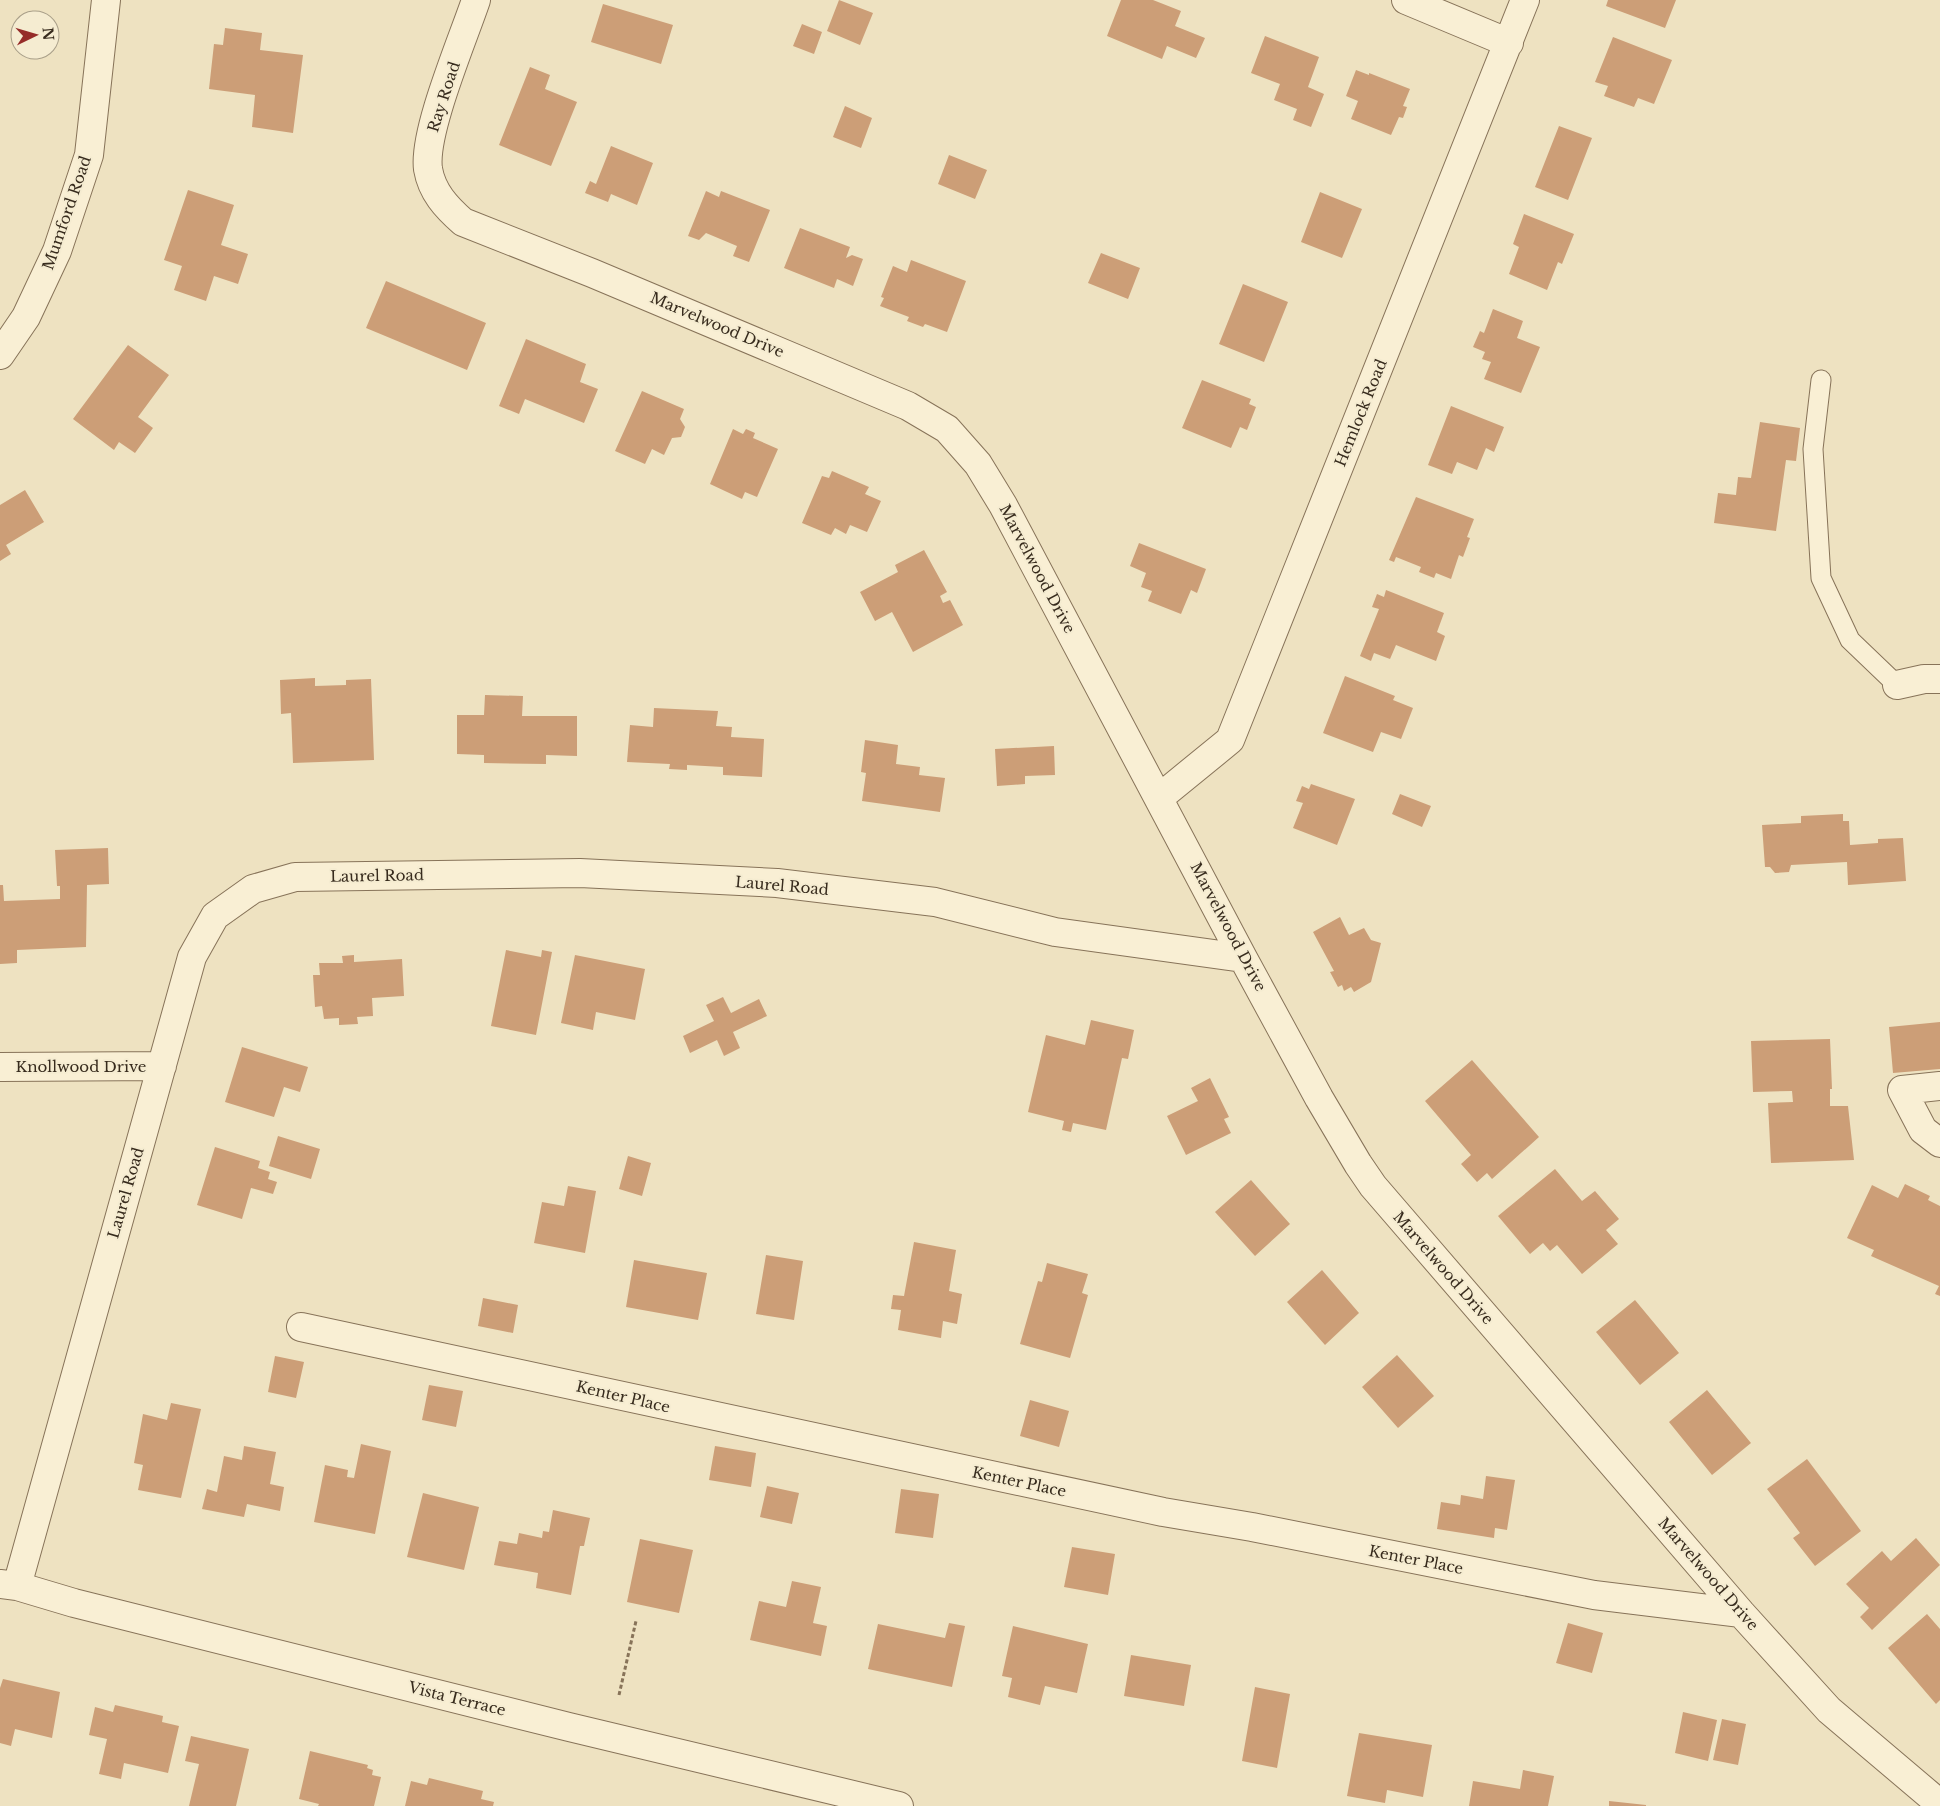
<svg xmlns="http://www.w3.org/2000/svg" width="1940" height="1806" viewBox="0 0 1940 1806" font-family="'Libre Baskerville',serif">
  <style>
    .building { fill: #cc9e77 }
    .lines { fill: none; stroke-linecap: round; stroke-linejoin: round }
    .service-casing { stroke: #877359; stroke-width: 21 }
    .minor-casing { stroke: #877359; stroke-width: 30 }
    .path { stroke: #877359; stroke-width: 3; stroke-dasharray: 4 2.5; stroke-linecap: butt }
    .service { stroke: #f9efd4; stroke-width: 19 }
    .minor { stroke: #f9efd4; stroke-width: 28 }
    .labels { text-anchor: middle; stroke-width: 4; stroke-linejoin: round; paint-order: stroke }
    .street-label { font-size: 15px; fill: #372b1d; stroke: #f5ecd1 }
  </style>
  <rect width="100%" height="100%" fill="#eee2c1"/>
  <path class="building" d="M839,0L873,13L860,45L827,31Z
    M1121,0H1153L1181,11L1175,26L1205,38L1196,58L1167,46L1162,59L1107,36Z
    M1608,0H1676L1665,28L1606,6Z
    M603,4L673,25L661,64L591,42Z
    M802,24L822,32L814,54L793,46Z
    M225,28L262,33L260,50L303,55L293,133L252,127L255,95L209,89L214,44L223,45Z
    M1265,36L1319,57L1308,87L1324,94L1311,127L1293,120L1297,109L1274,100L1280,84L1251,73Z
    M1613,37L1672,60L1654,104L1638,98L1634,107L1604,96L1608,86L1595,82Z
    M530,67L550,75L545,89L577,102L551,166L499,145Z
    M1356,70L1369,75V73L1410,89L1403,106L1407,107L1403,118L1399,117L1391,135L1351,119L1358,101L1346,96Z
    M845,106L872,118L861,148L833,137Z
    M1559,126L1592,138L1568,200L1535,187Z
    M611,146L653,163L637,205L611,194L608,202L585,193L590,181L596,184Z
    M949,155L987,170L975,199L938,184Z
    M188,190L234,205L221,245L248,254L238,284L214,276L206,301L174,290L182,266L164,260Z
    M706,191L719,197L721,191L770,210L749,262L733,256L737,246L706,233L699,240L688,236Z
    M1320,192L1362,209L1342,258L1301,242Z
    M1524,214L1574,234L1562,264L1558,262L1547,290L1509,274L1519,247L1513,244Z
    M800,228L850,247L846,258L852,255L863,259L853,286L837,279L834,288L784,268Z
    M1101,253L1140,268L1128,299L1088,283Z
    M911,260L966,281L947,332L925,324L923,327L907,321L909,317L880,306L884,298L881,297L893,266L907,272Z
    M386,281L486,323L467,370L366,328Z
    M1243,284L1288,302L1264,362L1219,344Z
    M1493,309L1523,321L1517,338L1540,347L1521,393L1484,379L1491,362L1482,359L1485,352L1473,347L1480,331L1484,333Z
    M526,339L586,364L580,382L598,389L584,423L525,399L519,414L499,406Z
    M128,345L169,375L138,417L153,428L135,453L119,442L114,450L73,419Z
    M1202,380L1251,399L1249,404L1256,407L1247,430L1240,427L1231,448L1182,428Z
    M642,391L684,409L680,419L685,427L681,437L672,438L664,455L652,449L645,464L615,451Z
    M1451,406L1504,427L1494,452L1486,448L1477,470L1457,462L1452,474L1428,465Z
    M1760,422L1800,428L1796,461L1786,460L1776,531L1714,523L1718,493L1736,495L1738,477L1751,478Z
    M733,429L743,434L746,429L755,433L753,438L778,449L757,497L745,492L742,499L710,484Z
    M832,471L869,487L865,494L881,501L867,532L850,525L846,534L835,528L831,535L802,523L822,476L829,478Z
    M25,490L44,522L6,545L11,554L0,561V505Z
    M1416,497L1474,519L1467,537L1470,538L1463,557L1459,555L1451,579L1436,573L1434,578L1419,572L1421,567L1396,557L1394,562L1389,560Z
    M1139,543L1206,569L1197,593L1191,590L1181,614L1148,601L1152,591L1141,587L1146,573L1130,566Z
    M924,550L947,592L940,596L943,603L950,600L963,625L913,652L892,612L875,621L860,592L898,572L895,565Z
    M1386,590L1444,613L1437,632L1445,636L1436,661L1396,645L1390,659L1374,653L1371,661L1360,656L1379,609L1372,607L1377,594L1384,597Z
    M1345,676L1395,696L1393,700L1413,708L1401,739L1381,732L1373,752L1323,733Z
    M315,678V686L346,685V680L371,679L374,760L293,763L291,713L281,714L280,680Z
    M485,695L523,696L522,716H577V756L546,755V764L484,763V755L457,754V715H484Z
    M654,708L718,711L716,726L732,727L731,737L764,739L762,777L723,775V767L687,765V770L669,769L670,764L627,762L630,725L653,727Z
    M865,740L898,745L896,764L920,767L919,775L945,778L940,812L862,801L866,773L861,772Z
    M1054,746L1055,775L1025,776V784L997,786L995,749Z
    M1311,784L1355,799L1337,845L1293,828L1303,803L1296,801L1302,786L1309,789Z
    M1400,794L1431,806L1422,827L1392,814Z
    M1843,814V821H1849L1850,845L1878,843V839L1903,838L1906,881L1848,885L1847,862L1791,865L1789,872L1775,873L1770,867H1765L1762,825L1801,823V816Z
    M108,848L109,884L87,885L86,947L17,950V963L0,964V885H3L4,901L60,899V886H57L55,850Z
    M1340,917L1349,935L1364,928L1371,940L1381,943L1371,982L1354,992L1351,987L1344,991L1342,985L1338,987L1330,972L1334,971L1313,932Z
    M506,950L541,957L542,950L552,952L536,1035L491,1026Z
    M354,955V962L402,959L404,996L372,998L373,1016L357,1017L358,1024L339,1025V1018L324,1019L322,1006L315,1007L313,975H320L319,963H343L342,956Z
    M575,955L645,969L635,1020L596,1012L593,1030L561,1023Z
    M723,997L731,1013L759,999L767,1016L733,1032L740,1048L724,1056L717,1040L690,1053L683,1036L714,1021L706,1005Z
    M1091,1020L1134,1030L1128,1059L1122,1058L1106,1130L1073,1123L1071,1132L1062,1130L1064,1121L1028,1112L1046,1035L1085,1045Z
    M1940,1022V1069L1893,1073L1889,1027Z
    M1830,1039L1832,1089H1830V1106H1848L1854,1160L1771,1163L1768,1103L1793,1102L1792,1091L1753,1092L1751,1041Z
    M242,1047L308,1067L300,1092L284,1087L274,1117L225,1102Z
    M1472,1060L1539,1137L1492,1179L1487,1173L1477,1182L1461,1164L1471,1155L1425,1101Z
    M1210,1078L1229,1117L1224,1119L1231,1133L1186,1155L1167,1116L1198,1101L1191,1088Z
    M278,1136L320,1149L311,1179L269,1166Z
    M215,1147L260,1161L258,1168L270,1172L268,1179L277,1182L273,1194L251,1188L242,1219L197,1205Z
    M628,1156L651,1163L642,1196L619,1189Z
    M1555,1169L1582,1201L1595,1191L1619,1219L1606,1230L1618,1244L1582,1274L1557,1245L1550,1251L1543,1243L1530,1254L1498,1216Z
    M1251,1180L1290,1224L1255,1256L1215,1212Z
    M1905,1184L1930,1196L1928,1200L1940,1206V1296L1935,1294L1939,1286L1871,1256L1874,1250L1847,1238L1872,1185L1898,1198Z
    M568,1186L596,1191L585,1253L534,1243L542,1202L564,1206Z
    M914,1242L956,1250L949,1291L962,1294L957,1324L943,1321L941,1338L898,1330L901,1310L891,1309L893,1295L904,1296Z
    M766,1255L803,1261L794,1320L756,1314Z
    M634,1260L707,1273L698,1320L626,1307Z
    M1047,1263L1088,1274L1082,1293L1088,1295L1070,1358L1020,1344L1038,1281L1042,1282Z
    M1322,1270L1359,1313L1325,1345L1287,1302Z
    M483,1298L518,1305L513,1333L478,1326Z
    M1635,1300L1679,1353L1640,1385L1596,1332Z
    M1397,1355L1434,1396L1398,1428L1362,1387Z
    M275,1356L304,1362L296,1398L268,1392Z
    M429,1385L463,1391L456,1427L422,1420Z
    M1707,1390L1751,1443L1712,1475L1669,1422Z
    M1030,1400L1069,1411L1059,1447L1020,1436Z
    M171,1403L201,1409L181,1498L138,1490L143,1465L134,1463L143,1414L167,1420Z
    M361,1444L391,1451L375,1534L314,1522L325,1465L348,1470L347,1477L354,1478Z
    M244,1446L276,1452L270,1484L284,1487L280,1511L247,1504L244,1517L202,1509L207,1489L217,1492L224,1456L242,1460Z
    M715,1446L756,1453L751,1487L709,1480Z
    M1807,1459L1861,1531L1815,1566L1793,1538L1800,1533L1767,1489Z
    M1486,1476L1515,1480L1507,1530L1495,1528L1494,1538L1437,1529L1441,1502L1460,1505L1461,1495L1483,1499Z
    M767,1486L799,1493L792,1524L760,1517Z
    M901,1489L939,1494L933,1538L895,1533Z
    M423,1493L479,1507L464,1570L407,1557Z
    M553,1510L590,1518L584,1546H580L571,1595L536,1588L538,1573L494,1565L499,1541L517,1544L519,1533L542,1538L543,1531L549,1532Z
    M1916,1538L1940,1565L1872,1630L1860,1617L1869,1608L1846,1584L1882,1551L1891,1561Z
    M640,1539L693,1550L679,1613L627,1602Z
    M1072,1547L1115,1554L1108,1595L1064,1587Z
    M792,1581L821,1587L813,1623L827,1626L821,1656L750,1640L759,1601L786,1607Z
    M1927,1614L1940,1629V1700L1936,1704L1888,1648Z
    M949,1623L965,1626L952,1687L868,1669L878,1624L945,1638Z
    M1568,1623L1603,1633L1592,1673L1556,1663Z
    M1013,1626L1088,1644L1077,1693L1045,1686L1040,1705L1008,1697L1012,1678L1002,1676Z
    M1131,1655L1191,1665L1184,1706L1124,1696Z
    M3,1679L60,1692L52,1738L15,1729L11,1746L0,1743V1688Z
    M1255,1687L1290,1694L1277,1768L1242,1761Z
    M115,1705L163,1716L162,1722L179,1726L168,1773L124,1763L121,1779L99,1774L107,1739L89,1735L95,1707L113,1712Z
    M1683,1712L1717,1720L1708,1761L1675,1753Z
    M1722,1719L1746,1724L1738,1765L1713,1760Z
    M1359,1733L1432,1745L1423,1797L1387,1790L1385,1803L1347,1796Z
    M191,1736L249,1749L236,1806H189L199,1764L185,1761Z
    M310,1751L368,1765L367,1768L373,1770L372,1775L381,1777L374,1806H318L319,1804L299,1799Z
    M1523,1770L1554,1776L1548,1806H1469L1473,1781L1520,1789Z
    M429,1778L483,1791L481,1799L494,1802L493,1806H405L411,1781L427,1785Z
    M1609,1801L1646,1805V1806H1609Z"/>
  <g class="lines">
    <defs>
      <path id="service" d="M1821,380L1813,449L1821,578L1850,640L1897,685"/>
      <path id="minor" d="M476,0C463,39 423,132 428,169C432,192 446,207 463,222L592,273L908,406L947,429L978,464L1003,505L1243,958L1319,1098L1358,1164L1373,1186L1741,1613L1829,1710L1940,1804
        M1406,0L1509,43
        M0,355L26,317L57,251L89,155L106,0
        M1897,685L1924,679H1940
        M1159,798L1230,740L1525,0
        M0,1067L162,1066
        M1940,1086L1902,1090L1923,1130L1940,1143
        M301,1327L1163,1512L1252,1527L1594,1595L1741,1613
        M0,1584L17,1586L74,1603L569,1727L899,1806
        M17,1586L192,957L215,916L253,889L295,877L580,873L777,883L935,902L1055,932L1243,958"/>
    </defs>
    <use href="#service" class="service-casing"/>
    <use href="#minor" class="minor-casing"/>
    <path class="path" d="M619,1695L636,1621"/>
    <use href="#service" class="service"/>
    <use href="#minor" class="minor"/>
  </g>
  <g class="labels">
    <g class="street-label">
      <text transform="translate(444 97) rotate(-72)" y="5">Ray Road</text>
      <text transform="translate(67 213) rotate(-71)" y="5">Mumford Road</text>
      <text transform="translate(717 325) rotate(23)" y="5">Marvelwood Drive</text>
      <text transform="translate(1361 413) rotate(-68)" y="5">Hemlock Road</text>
      <text transform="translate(1037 569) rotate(62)" y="5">Marvelwood Drive</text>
      <text transform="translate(377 876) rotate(-1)" y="5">Laurel Road</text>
      <text transform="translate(782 886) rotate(5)" y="5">Laurel Road</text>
      <text transform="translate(1228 927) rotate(62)" y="5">Marvelwood Drive</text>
      <text x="81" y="1072">Knollwood Drive</text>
      <text transform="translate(126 1193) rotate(-74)" y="5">Laurel Road</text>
      <text transform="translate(1443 1268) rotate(49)" y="5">Marvelwood Drive</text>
      <text transform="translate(623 1397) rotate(13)" y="5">Kenter Place</text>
      <text transform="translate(1019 1482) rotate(12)" y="5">Kenter Place</text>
      <text transform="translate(1416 1560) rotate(11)" y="5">Kenter Place</text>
      <text transform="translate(1708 1574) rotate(49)" y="5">Marvelwood Drive</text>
      <text transform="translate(457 1699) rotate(14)" y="5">Vista Terrace</text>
    </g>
  </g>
  <g transform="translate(35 35) rotate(85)"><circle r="24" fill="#f5ecd1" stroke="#a99f89"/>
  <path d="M0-4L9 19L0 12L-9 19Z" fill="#962c29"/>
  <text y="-8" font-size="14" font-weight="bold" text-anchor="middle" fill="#372b1d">N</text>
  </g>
</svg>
